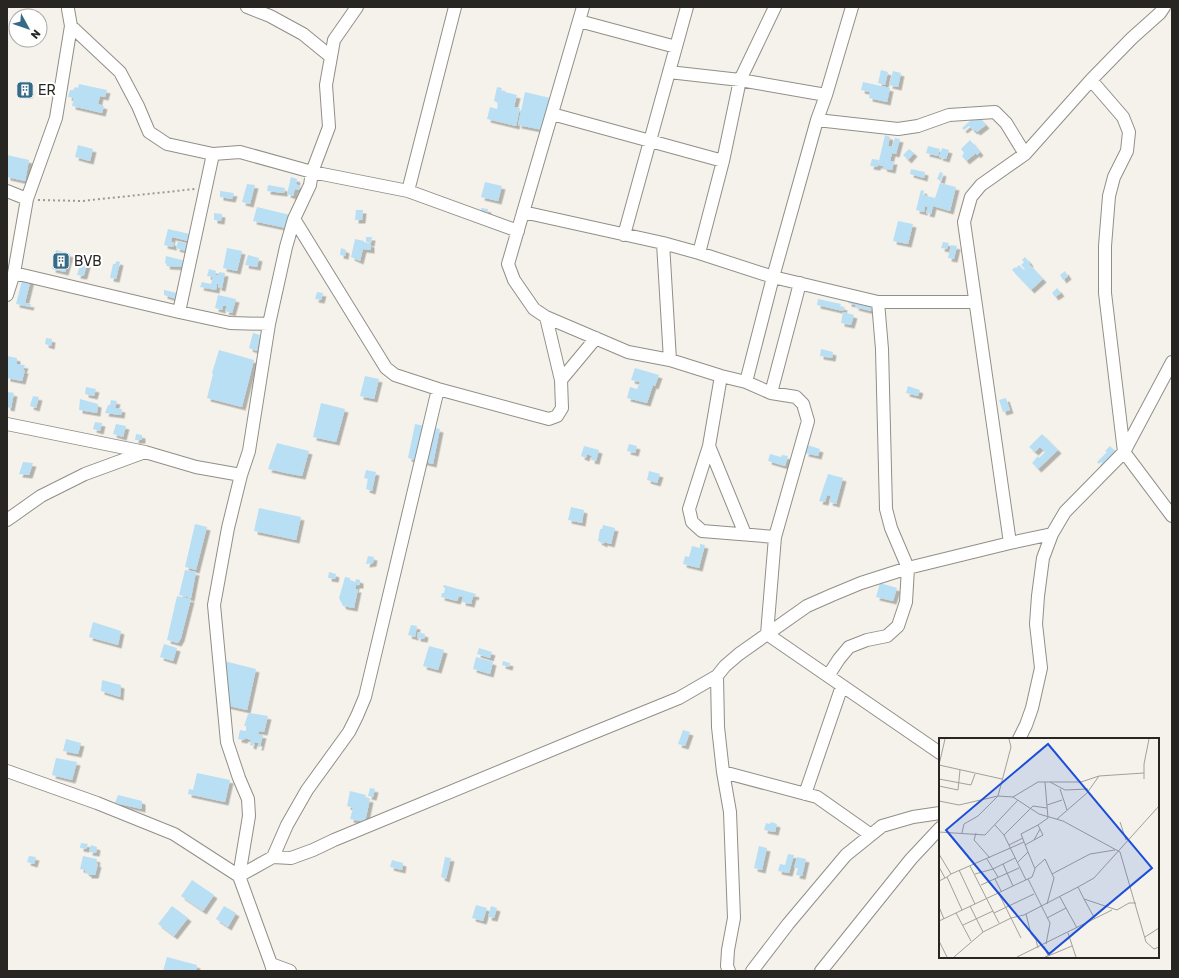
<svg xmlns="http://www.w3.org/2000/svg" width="1179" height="978" viewBox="0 0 1179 978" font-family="Rubik,sans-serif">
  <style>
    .building { fill: #b9dff5; filter: url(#shadow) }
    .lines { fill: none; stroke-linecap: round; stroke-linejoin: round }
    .street-casing { stroke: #918f88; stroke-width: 14 }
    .path { stroke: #9a9994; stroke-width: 2; stroke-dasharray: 2 3; stroke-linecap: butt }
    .street { stroke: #fff; stroke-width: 12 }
    .labels { text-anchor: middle; stroke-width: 4; stroke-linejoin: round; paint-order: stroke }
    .poi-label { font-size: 14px; fill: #272623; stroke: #fff; text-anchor: start }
    .inset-road { fill: none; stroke: #a2a09b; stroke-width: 1 }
    .view { fill: #1d4ed8; fill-opacity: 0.15; stroke: #1d4ed8; stroke-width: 2 }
    .inset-edge { fill: none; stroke: #272623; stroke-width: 2 }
  </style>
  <defs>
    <filter id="shadow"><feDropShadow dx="3.5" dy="3.5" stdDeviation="0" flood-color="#0004"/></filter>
  </defs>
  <rect width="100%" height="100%" fill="#f4f2eb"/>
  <path class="building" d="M881,70L888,72L885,85L878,83Z
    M893,71L901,73L898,87L889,85Z
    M863,82L890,88L887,102L869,98L870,92L861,90Z
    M79,84L107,90L105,97L100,96L98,104L104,106L102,113L72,106L74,98L68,97L70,90H73L75,87L78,88Z
    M21,86L30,88L29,95L20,93Z
    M497,87L502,88L501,91L517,95L514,107L520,108L516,126L487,119L490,107L497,109L498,103L494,101Z
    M525,92L550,98L543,130L518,125Z
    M977,115L986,125L977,132L975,130L974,131L969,126L964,130L962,128Z
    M885,135L890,137L888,146L892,147L895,138L900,139L896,154L892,153L890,161H894L892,170L883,168L884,166L878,165Z
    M970,140L980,152L977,155L976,153L966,161L962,156L964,153L961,149Z
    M78,145L93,149L90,161L75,157Z
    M928,146L940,149L938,156L926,153Z
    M942,148L949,150L946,159L939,157Z
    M909,149L914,153L908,160L903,155Z
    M7,155L29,160L25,181L7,177Z
    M872,159L879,160L877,167L870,166Z
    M911,169L925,172L924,178L910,174Z
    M940,172L943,173L941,181L937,179Z
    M291,177L297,179L296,184L300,186L299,190L295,189L293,196L287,194Z
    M485,182L502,186L498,201L481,197Z
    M940,183L956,187L950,211L933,206L931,214L926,213L928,207L925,206L924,212L916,210L921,190L924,191L923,195L935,198Z
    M247,184L255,185L250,204L242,202Z
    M268,185L285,188L284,193L267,191Z
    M220,191L234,193L232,199L220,197Z
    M257,207L290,215L286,228L253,221Z
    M481,208L488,209L487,214L481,213Z
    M356,210H363L362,220H355Z
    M214,213L222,214L221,221L214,220Z
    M898,221L913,224L908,244L893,241Z
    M168,229L194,235L192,242L172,237L171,242L174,243L173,247L164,245Z
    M366,237H372L371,243L366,242Z
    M355,239L364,241V242L371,244V250L363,249L360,261L351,257Z
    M178,241L191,245L189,252L176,248Z
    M943,242L949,243L947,249L941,248Z
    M951,245L957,246L954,259L948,258Z
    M227,248L242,251L237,271L223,268Z
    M341,248L346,250L345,256L340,255Z
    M56,250L70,254L65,272L52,269Z
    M248,255L259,258L257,267L245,265Z
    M166,256L186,261L185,267L166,266L167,264L165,263Z
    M1025,257L1030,263L1029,264L1043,279L1031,290L1012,270L1015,267L1016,268L1019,265L1024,270L1025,269L1021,265L1024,262L1022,260Z
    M117,261L120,262L116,279L110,278L113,264H115Z
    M81,262L87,264L84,275L83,276L77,275Z
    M209,269L216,271L215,275H219V272L225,273L222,288L218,287V284H217L216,290L200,287L202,282L211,284L213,277L207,276Z
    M1065,271L1068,276L1063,280L1060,275Z
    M23,277L31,279L25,303L31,304L30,307L16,304Z
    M1057,288L1061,293L1055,297L1052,293Z
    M164,290L177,293L176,299L164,295Z
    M317,292L323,293L321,300L315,299Z
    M218,295L236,299L232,313L225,311L227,306H223L222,310L215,308Z
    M849,296L874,302L871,311L855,307L856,305L848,303Z
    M818,299L841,304L840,306L844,307L843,311L817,305Z
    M843,312L854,315L851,325L841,323Z
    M253,333L260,335L257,351L249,348Z
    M46,338L52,339L51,346L45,344Z
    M821,349L833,352L832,358L820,356Z
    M219,350L254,360L242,407L207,398L213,374L212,373Z
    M7,356L17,358V364L25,365L23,370H25L22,381L7,378Z
    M635,368L659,375L655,386L653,385L647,403L627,398L630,387L637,389L640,382L631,380Z
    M365,376L379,379L374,399L360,396Z
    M908,386L920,390L918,396L906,393Z
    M86,387L96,389L94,396L85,394Z
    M8,392L14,393L11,408L7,407Z
    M33,396L39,397L36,408L30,406Z
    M1006,398L1010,410L1003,412L999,400Z
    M80,399L98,404L97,413L79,410Z
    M111,400L117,401L115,408L122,409L121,415L105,413L108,405H110Z
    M321,403L345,409L336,442L313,437Z
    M95,422L102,423L100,431L93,429Z
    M116,424L126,426L123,437L113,434Z
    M415,424L440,429L433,464L408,458Z
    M136,434L142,435V440H135Z
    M1042,434L1058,450L1038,469L1032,463L1038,456L1039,458L1045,452L1040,447L1035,452L1029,447Z
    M277,443L309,451L302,476L286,473L268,469Z
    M629,444L637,446L635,453L627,451Z
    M807,445L820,449L818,456L805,453Z
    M584,446L599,450L596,461L591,460L592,456L587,454L586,458L581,456Z
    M1110,446L1116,452L1103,464L1101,462L1099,464L1097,462L1107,452L1105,451Z
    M770,454L781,457L782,455L788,456L785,466L768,461Z
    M23,462L33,463L29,475L19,474Z
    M366,470L376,472L372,491L366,489L368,479L364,478Z
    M649,471L660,474L657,483L647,480Z
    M828,474L843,478L836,504L829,502L831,496L827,495L825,502L819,501Z
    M571,507L584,510L582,523L568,520Z
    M259,508L301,517L296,540L254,531Z
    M195,524L207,527L196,570L185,567Z
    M603,525L615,528L611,544L604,542V544L598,541L600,529H602Z
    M700,544L705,545L699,568L683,564L685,556L689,557L692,546L700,548Z
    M368,556L374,557L373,563L366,564Z
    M185,570L196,572L191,598L179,595Z
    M329,572L336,574L335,579L328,578Z
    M345,577L350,578V580L355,582L356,579L360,580V585H356L355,589H358L354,608L343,606L339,598Z
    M880,583L897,588L893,601L876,597Z
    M444,585L476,594L475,597L473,596L471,604L462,602L463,597L459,596L457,601L441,597L442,593H444L445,588L443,587Z
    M177,596L191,599L181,638L178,643L167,640Z
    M93,622L121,631L118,645L89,637Z
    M411,625L417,626L415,637L408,635Z
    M418,632L425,634L424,639L417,638Z
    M164,644L177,648L173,661L160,657Z
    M429,646L444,650L438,670L423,666Z
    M479,648L492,652L490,658L477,654Z
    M476,657L493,662L490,674L473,669Z
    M224,661L256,669L247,710L216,703Z
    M503,661L510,663L509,667L502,665Z
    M102,680L121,685L120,697L101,691Z
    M250,713L268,716L264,732L259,731L258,734L263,735L260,747H258L259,743L254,742L253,746L250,745L251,740L245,738L244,740L238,739L240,730L246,731V726H244L248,714H250Z
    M683,730L690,732L685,746L678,744Z
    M66,739L81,743L78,754L63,751Z
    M56,758L77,762L72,780L52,775Z
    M197,773L230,780L225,802L188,794L189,789L193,790Z
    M370,788L375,789L373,797L368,796Z
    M350,791L366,795L365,798L370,799L365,822L350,819L353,808L347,806Z
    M118,795L142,801V809L115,803Z
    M771,822L777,824L775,832L764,830L766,823L770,824Z
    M81,843L88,844L86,849L80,848Z
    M91,845L97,847L96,853L89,852Z
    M759,846L767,848L762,870L754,868Z
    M788,854L794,855L789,873L778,871L780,864L785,865Z
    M29,856L36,857L34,864L27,862Z
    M83,856L97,859L96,863L98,864L95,875H88V873H86L85,870L80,869Z
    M445,857L451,858L446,879L441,877Z
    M797,857L806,859L802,876L796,875L798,868H794Z
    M392,860L403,863L402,870L390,867Z
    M192,880L214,895L203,911L181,896Z
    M476,905L487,908L483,921L472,918Z
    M172,906L188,918L174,936L158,924Z
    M224,906L236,913L228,927L216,919Z
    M491,906L497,908L494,918L488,917Z
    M167,957L197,965L196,971H163Z"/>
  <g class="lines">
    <defs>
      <path id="street" d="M247,7L270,16L303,34L330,56
        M583,7L508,264L514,280L534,309L546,317L628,352L670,360
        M579,21L676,47
        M71,26L120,72L138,106L149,132L167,144L213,154L240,152L312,172L408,191L518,231
        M669,72L740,80L826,95
        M1091,80L1123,117L1129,132L1127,151L1114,177L1109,196L1105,246V293L1124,452L1172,516
        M552,114L723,161
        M817,120L898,129L918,126L949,115L995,112L1006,123L1025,154
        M213,154L179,312L230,323L269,324
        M7,191L27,199
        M408,191L455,7
        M523,212L663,243L699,253L773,277L878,302L882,349L886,509L891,528L908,568L906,602L898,626L887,636L867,640L849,647L839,659L828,676
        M294,219L386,368L395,375L438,389L549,419L557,416L562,408L561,380L546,317
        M624,235L687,7
        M663,243L670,360L721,376L746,382L771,393L796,397L803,404L808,421L775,537
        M699,253L723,161L740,80L775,7
        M14,273L179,312
        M7,295L14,273L27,199L56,118L71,26L68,9V7
        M878,302H975
        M721,376L709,446L689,509L692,522L702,531L775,537L767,634L940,753
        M561,380L596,338
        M746,382L773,277L817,120L826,95L852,7
        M771,393L800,283
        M7,424L145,452L85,474L41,496L7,520
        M709,446L745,534
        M145,452L196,467L241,475L228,528L214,605L227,742L239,778L248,799L249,816L239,876L271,964L273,971
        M241,475L249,451L269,324L286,247L294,219L310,185L312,172L329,127L326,85L334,40L357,7
        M1010,543L964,222L971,197L981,185L1025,154L1091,80L1132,38L1160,13L1164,7
        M717,676L718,727L723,772L730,812L734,918L728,950L727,966L729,971
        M1019,739L1026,725L1032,708L1041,668L1036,624L1038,596L1043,558L1052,534L1065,512L1124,452L1172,362
        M7,771L97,803L174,834L239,876
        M723,772L817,797L871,835
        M805,794L842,686
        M273,857L287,825L307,790L349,732L357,716L365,697L438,389
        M239,876L273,857L291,858L313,850L334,840L583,737L679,698L717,676L725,666L739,654L807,606L832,595L861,583L908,568L1010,543L1052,534
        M271,964L290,971
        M752,971L788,924L846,855L882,826L913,817L940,813
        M821,971L911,859L940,828"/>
    </defs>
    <use href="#street" class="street-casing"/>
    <path class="path" d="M38,200L82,201L195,189"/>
    <use href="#street" class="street"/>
  </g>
  <defs>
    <symbol id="building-square" viewBox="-11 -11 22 22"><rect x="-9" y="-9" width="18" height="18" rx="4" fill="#366b87" stroke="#fff"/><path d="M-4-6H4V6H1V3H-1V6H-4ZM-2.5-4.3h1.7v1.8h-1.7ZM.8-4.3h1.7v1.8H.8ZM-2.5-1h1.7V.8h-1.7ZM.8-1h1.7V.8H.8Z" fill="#fff"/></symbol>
  </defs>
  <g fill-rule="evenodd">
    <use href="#building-square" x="15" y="80" width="20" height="20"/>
    <use href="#building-square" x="51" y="251" width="20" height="20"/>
  </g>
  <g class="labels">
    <g class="poi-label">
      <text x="38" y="95">ER</text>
      <text x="74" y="266">BVB</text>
    </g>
  </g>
  <g transform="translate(939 738)">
    <rect width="220" height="220" fill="#f4f2eb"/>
    <path class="inset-road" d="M0,27L63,41M0,27L6,1M0,41L32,47L36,36M205,41V26L210,1M111,44L126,52L149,51M0,48L19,52L21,32M121,51L128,72M74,59L100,76L124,83L181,114M0,63L20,67L59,58L74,59L99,44H142L160,38L205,35M108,67L123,62M118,81L148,55L160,38M181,84L187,102M56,87L65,97M0,94L46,97L79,62M23,95L25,86L39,78L59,58L72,9L70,1M37,95L35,102L51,120M95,102L101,91M70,107L84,100M86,107L104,97L99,87L109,80L106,44M181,114L207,204L215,211L220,209M0,116L12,136L8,139M48,121L59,139M78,125L89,114L82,96L99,87M64,126L74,148M31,128L60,185M0,129L6,140M96,130L106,121L115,140L108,166M20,132L36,166M12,136L85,104M36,136L54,131L76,120M113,136L151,116L176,112M56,141L62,153M89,141L111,185L107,206M87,142L65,97L94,68L108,70M0,143L8,139L23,172M42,147L80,130M59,154L82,200M145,161L139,149L155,140L220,68M31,168L44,194M0,169L5,181M127,170L138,190M17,175L32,203M55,175L95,156M87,176L92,196L97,202L99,210M108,180L127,170L121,159M156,181L145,161L178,172L190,165H197M0,183L93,139L96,131L89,114M24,187L54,173M129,195L137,219M206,199L220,190M0,203L8,219M105,208L109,218L106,219M109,218L133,208M15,219L44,194L72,180L85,177L139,149M78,219L173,172"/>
    <path class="view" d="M109,6L213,130L110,216L7,92Z"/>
    <rect width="220" height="220" class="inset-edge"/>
  </g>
  <rect width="1179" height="978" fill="none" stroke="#272623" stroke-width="16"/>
  <g transform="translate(28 28) rotate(130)"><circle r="19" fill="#ffffff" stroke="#a9a8a7"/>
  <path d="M0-3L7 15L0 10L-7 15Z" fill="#366b87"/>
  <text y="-6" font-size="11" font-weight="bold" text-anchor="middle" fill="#272623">N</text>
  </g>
</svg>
